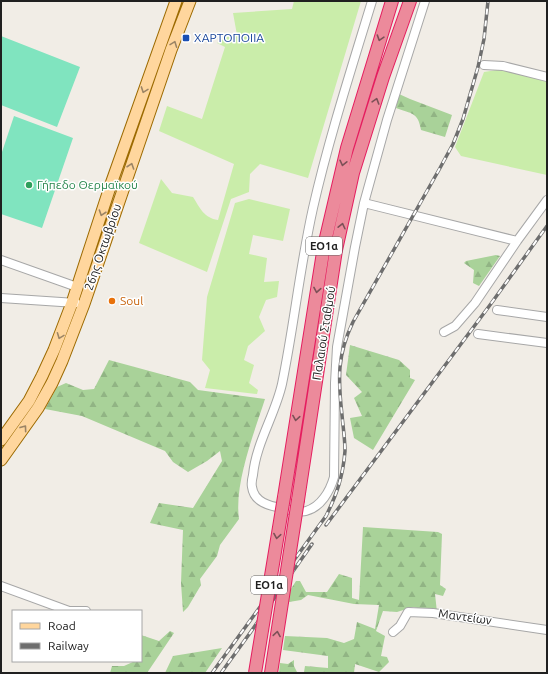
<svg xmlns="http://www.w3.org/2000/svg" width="548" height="674" viewBox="0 0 548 674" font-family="Ubuntu,sans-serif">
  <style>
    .grass { fill: #caedaa }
    .forest { fill: url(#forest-firs) }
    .pitch { fill: #80e4bf }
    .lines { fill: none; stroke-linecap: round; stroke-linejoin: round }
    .minor-casing { stroke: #a7a7a7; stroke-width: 10 }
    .major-casing { stroke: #9c6a00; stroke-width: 13 }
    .highway-casing { stroke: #e51d5f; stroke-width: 14 }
    .minor { stroke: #fff; stroke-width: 8 }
    .major { stroke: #ffd69d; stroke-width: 11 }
    .highway { stroke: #ec8a9b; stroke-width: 12 }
    .rail-casing { stroke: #6e6e6e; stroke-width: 3.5 }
    .rail { stroke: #fff; stroke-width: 2; stroke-dasharray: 6; stroke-linecap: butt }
    .highway-bridge-casing { stroke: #e51d5f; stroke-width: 14; stroke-linecap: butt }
    .highway-bridge { stroke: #ec8a9b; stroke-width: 12 }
    .oneway { stroke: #7c5057 }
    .oneway2 { stroke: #9b8465 }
    .transit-dot { fill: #1a4fb4; stroke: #fff; stroke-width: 1.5 }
    .leisure-dot { fill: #2e9e5b; stroke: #fff; stroke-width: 1.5 }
    .food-dot { fill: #e8710a; stroke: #fff; stroke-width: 1.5 }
    .labels { text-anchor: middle; stroke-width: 3; stroke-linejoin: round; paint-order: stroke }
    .shield { fill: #fff; stroke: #636363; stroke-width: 1 }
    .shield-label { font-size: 11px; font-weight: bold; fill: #202020 }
    .transit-label { font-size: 12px; fill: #164399; stroke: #fff; text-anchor: start }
    .leisure-label { font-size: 12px; fill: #27864d; stroke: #fff; text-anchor: start }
    .street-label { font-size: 12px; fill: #202020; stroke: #fff }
    .food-label { font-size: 12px; fill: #c56008; stroke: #fff; text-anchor: start }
  </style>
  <defs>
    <pattern id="forest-firs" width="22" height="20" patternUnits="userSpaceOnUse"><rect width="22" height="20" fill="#a9d299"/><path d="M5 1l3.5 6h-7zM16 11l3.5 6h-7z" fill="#91b484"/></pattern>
  </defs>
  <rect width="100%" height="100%" fill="#f1ede6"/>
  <path class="grass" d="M294,1H361L308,178L260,164L250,174L249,192L231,199L207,272L139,243L161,179L172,193L193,197C200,208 204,218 218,220L234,164L159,131L167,106L202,119L225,47L217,43L227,37L237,35L233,13L292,9Z
    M503,69L547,82V175L461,156L455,147L484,72Z
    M249,199L290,209L283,241L253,235L249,254L267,258L264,282L279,281L277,297L266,300L259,317L265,331L248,346L244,360L254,365L249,383L258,390L257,394L205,388L210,370L202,360L207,297L235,203Z"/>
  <path class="forest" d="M399,94L410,99L452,115L445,137L421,130C418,112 412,114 396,108Z
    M496,255L500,256L479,286L473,283L474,270L464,263L466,261Z
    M350,345L399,360L410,370V378L415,380L373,450L354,438L350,418L362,416L354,398L362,392L346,375Z
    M109,360L190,382L198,390L265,399C254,433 234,484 239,519L220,545L217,556L200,579L201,585L188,607L183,612L181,583L183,530L150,523L159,503L193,508L222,461L220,451L207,461L188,472L173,462L165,451L82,416L45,409L57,387L66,383L83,390L94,389Z
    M363,527L438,532L442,534L440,585L446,589L443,596L435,594L437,612L413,607L397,612L383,611L376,631L385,636L381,656L387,657L389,662L379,672L355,664L354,673H279L280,663L288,664L294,660V666L297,672H304L305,666L328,668V656L283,650L285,636L327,638L344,643L354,639L357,622L375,629L379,605L354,604L308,595L301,600L289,602V592L296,581H300L306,592H327L339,574L352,578V598L359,600Z
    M170,631L174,633L147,673H110L112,666H124L135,661H141V635L159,641Z
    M222,648L205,673H165L173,656Z"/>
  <path class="pitch" d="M1,36L80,67L57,127L1,105Z
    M14,116L73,138L42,228L1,214V155Z"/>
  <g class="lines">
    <defs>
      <path id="minor" d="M372,1C351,70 329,138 313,208C300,266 294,326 282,384C275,415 256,443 253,475C252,479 251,483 252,487C254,502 269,506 282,508C289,510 300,513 306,511C321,507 330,491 334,477L335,383L337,347L355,247L364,203L387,120L425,1
        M484,65L503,66L547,77
        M364,203L517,241
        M1,260L77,287
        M1,298L76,303
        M497,310L547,317
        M444,332L455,326L475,303L517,241L547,200
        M478,334L547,343
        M1,586L69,611H86
        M393,632L400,626L408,612L433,613L547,630"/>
      <path id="major" d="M1,440L29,401L42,376L54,350L72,303L111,184L176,1
        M1,460L38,408L52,383L62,361L84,304L171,50L190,1"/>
      <path id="highway" d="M284,497L324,246L347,148L392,1
        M298,500L336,250L353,173L383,77L410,1"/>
    </defs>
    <use href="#minor" class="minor-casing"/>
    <use href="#major" class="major-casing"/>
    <use href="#highway" class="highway-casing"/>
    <use href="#minor" class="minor"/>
    <use href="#major" class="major"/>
    <use href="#highway" class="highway"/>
    <defs>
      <path id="rail" d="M326,525L490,305L547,226
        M212,673L326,516C337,494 343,476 345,451C345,439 343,427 342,415C338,379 337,355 353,322L440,168L453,144L463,119L478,67L484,39L488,1
        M221,673L250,633L312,544"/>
    </defs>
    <use href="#rail" class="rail-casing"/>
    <use href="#rail" class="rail"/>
    <defs>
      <path id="highway-bridge" d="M255,673L284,497
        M271,673L298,500"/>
    </defs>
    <use href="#highway-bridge" class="highway-bridge-casing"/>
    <use href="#highway-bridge" class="highway-bridge"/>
  </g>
  <defs><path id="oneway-chevron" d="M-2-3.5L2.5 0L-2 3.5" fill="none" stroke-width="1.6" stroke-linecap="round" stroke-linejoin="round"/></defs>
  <g class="oneway">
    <use href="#oneway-chevron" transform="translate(380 38) rotate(108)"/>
    <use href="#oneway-chevron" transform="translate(376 101) rotate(-73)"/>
    <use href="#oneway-chevron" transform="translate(343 163) rotate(103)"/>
    <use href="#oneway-chevron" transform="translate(342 226) rotate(-77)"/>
    <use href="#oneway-chevron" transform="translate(317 290) rotate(100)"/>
    <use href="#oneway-chevron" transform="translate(296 418) rotate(99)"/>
    <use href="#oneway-chevron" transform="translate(277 536) rotate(99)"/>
    <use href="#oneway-chevron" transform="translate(277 634) rotate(-81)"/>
  </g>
  <g class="oneway2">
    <use href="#oneway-chevron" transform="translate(174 44) rotate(-69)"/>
    <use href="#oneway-chevron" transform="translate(144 90) rotate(110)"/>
    <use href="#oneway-chevron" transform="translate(131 166) rotate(-71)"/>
    <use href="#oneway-chevron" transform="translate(102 213) rotate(109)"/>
    <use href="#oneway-chevron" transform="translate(60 336) rotate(111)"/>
    <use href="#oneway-chevron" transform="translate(24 428) rotate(-54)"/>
  </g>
  <rect class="transit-dot" x="182" y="34" width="8" height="8" rx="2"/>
  <circle class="leisure-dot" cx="29" cy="185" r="4"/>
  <circle class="food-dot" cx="112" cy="301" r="4"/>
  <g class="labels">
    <g class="shield">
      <rect x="306" y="237" width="36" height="18" rx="3"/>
      <rect x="251" y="576" width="36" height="18" rx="3"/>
    </g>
    <g class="shield-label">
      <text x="324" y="250">ΕΟ1α</text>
      <text x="269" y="589">ΕΟ1α</text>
    </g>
    <g class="transit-label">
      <text x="194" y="42">ΧΑΡΤΟΠΟΙΙΑ</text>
    </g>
    <g class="leisure-label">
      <text x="37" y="189">Γήπεδο Θερμαϊκού</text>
    </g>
    <g class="street-label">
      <text transform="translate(103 247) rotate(-71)" y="4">26ης Οκτωβρίου</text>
      <text transform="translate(324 333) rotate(-81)" y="4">Παλαιού Σταθμού</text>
      <text transform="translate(465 617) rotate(8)" y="4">Μαντείων</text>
    </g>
    <g class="food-label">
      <text x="120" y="305">Soul</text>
    </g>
  </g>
  <rect width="548" height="674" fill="none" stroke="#202020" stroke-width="4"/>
  <rect x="12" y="610" width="130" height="52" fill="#ffffff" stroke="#a6a6a6"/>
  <rect x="20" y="623" width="20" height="6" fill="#ffd69d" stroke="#a6a6a6"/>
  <text x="48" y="630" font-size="12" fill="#202020">Road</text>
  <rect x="20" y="643" width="20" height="6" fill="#6e6e6e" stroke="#a6a6a6"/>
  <text x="48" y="650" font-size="12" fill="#202020">Railway</text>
</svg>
